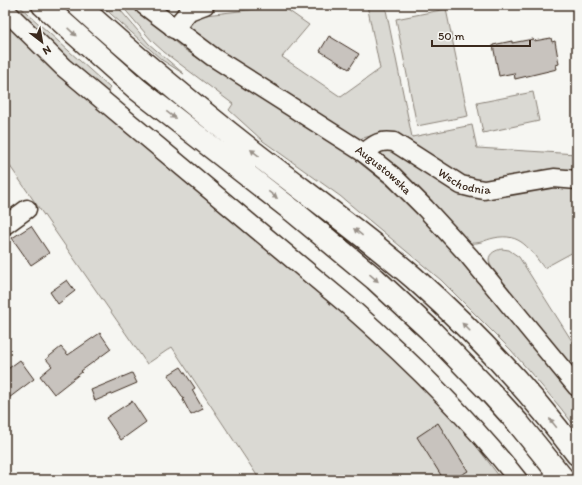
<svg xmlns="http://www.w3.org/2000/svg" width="582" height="485" viewBox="0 0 582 485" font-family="Itim,sans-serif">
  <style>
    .green { fill: #dad9d3; stroke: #8a8278 }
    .building { fill: #c8c3be; stroke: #3b2a1e }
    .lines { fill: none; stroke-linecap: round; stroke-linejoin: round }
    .minor-casing { stroke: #3b2a1e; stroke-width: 21 }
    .highway-casing { stroke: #3b2a1e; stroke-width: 25 }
    .minor { stroke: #f6f6f2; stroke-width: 18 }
    .highway { stroke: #f6f6f2; stroke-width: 22 }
    .oneway { fill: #989088 }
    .labels { text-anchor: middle; stroke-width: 3.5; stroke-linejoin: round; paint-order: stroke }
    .street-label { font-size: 12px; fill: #3b2a1e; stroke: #f6f6f2 }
  </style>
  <rect width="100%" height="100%" fill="#f6f6f2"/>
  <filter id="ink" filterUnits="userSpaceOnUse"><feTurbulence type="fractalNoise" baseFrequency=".025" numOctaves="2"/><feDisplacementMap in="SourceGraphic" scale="8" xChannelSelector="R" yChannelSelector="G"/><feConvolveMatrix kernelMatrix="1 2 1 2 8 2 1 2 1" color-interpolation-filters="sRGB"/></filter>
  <g filter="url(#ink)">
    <path class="green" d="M5,5H18L110,88L104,95Z
      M101,5H116L149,44L184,74L162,60Z
      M121,5H133L182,48L345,151L386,184L414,208L438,233L577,400V429L559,406L511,350L441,280L340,196L263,141L229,110L233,104L164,52L152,41Z
      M367,5H385L412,137L472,125L477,148L577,154V173L491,183L469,181L377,134L360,139L286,94L194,32L190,26L191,21L197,16L282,6L309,25L282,57L341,97L380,69Z
      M446,9L468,116L417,126L396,19Z
      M5,20L53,66L234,222L382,345L468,435L502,480H260L172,347L147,364L5,159Z
      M533,92L539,121L483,133L477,103Z
      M391,148L451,186L552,184L577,186V250L544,268C530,250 521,232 494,238C484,240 481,244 470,243L380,155L382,151Z
      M502,249L509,250L519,257L577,349V374C562,356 489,276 489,260C489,253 496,250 502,249Z"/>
    <path class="building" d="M329,36L359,54L349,69L320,51Z
      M551,38L552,42L555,41L559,64L556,65L557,69L515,79L514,73L499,76L493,45L512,41V43L533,39L534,41Z
      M31,226L49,253L31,265L12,238Z
      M67,280L75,291L58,304L50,292Z
      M100,333L111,349L81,371L82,372L54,394L40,376L52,366L46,359L61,347L68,355Z
      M20,360L34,379L5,401V371Z
      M181,367L195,388L192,390L203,409L191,415L183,400L184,399L168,375Z
      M132,373L137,383L95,401L91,390Z
      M132,401L146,422L121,440L106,418Z
      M438,423L468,471L461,475L464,480H444L417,437Z"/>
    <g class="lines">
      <defs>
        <g id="minor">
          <path id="s1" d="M144,5L213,57L364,153L393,176L425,208L469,256L577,387"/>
          <path d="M5,10L63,67L351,308C411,361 468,417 518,480"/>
          <path d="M174,29L189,11L205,5"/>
          <path id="s2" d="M364,153C375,144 379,140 394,142L461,185L473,188L484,190L554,178L577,180"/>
          <path d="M5,225L27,209"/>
        </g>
        <path id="highway" d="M43,5L137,89L293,211L375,279L430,330L490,392L518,423L564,480
          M78,5C134,56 192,104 252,151C306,193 362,233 414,278C474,331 529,390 577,454"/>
      </defs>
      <use href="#minor" class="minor-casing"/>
      <use href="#highway" class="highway-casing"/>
      <use href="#minor" class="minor"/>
      <use href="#highway" class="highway"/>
    </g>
    <defs><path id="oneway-solid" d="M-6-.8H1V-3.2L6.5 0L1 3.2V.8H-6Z"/></defs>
    <g class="oneway">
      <use href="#oneway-solid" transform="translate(72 32) rotate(43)"/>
      <use href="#oneway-solid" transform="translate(171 115) rotate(38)"/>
      <use href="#oneway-solid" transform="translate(255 153) rotate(-142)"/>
      <use href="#oneway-solid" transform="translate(273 195) rotate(38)"/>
      <use href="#oneway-solid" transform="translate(358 232) rotate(-141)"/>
      <use href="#oneway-solid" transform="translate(374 278) rotate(41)"/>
      <use href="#oneway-solid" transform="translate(466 327) rotate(-135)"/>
      <use href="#oneway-solid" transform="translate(553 423) rotate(-129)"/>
    </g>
  </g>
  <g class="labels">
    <g class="street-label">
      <text dy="4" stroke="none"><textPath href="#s1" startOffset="291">Augustowska</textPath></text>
      <text dy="4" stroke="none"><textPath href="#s2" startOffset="115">Wschodnia</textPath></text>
    </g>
  </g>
  <rect width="582" height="485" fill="none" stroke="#f6f6f2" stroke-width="20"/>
  <rect x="10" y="10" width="562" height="465" fill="none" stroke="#3b2a1e" stroke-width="1.5" filter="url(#ink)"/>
  <g transform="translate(42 42) rotate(149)" stroke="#f6f6f2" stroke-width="3" paint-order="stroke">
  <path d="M0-3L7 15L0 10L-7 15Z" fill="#3b2a1e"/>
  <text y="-6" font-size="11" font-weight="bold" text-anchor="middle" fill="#3b2a1e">N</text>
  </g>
  <path d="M432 40v6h98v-6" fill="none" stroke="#3b2a1e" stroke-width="2"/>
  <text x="438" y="40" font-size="12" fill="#3b2a1e" stroke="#f6f6f2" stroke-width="3" paint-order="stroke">50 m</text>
</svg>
